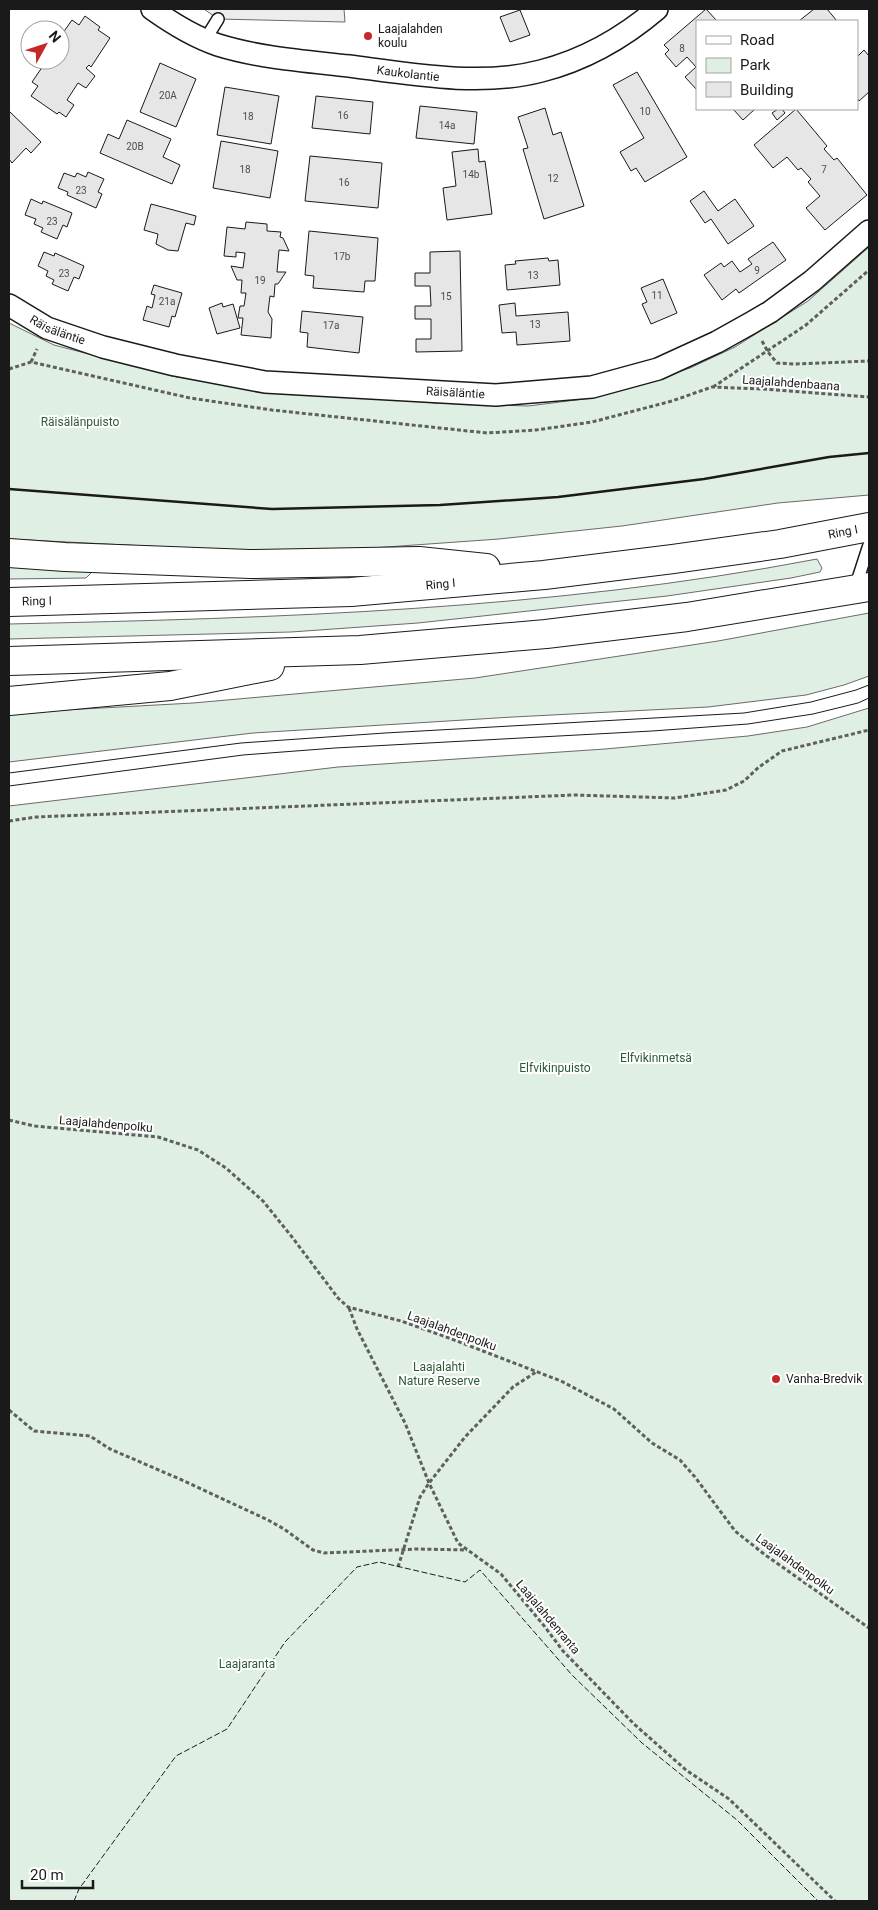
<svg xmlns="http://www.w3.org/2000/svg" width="878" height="1910" viewBox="0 0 878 1910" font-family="Roboto,sans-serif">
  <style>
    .green { fill: #e0efe3; stroke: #6a6a6a }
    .parking { fill: #ededed; stroke: #6a6a6a }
    .building { fill: #e6e6e6; stroke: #1a1a1a }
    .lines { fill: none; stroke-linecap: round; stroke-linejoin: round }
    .service-casing { stroke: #1a1a1a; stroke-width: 14 }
    .minor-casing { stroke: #1a1a1a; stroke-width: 24 }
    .trunk-casing { stroke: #1a1a1a; stroke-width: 30 }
    .path { stroke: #5f5f5f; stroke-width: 3; stroke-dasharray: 4 2.5; stroke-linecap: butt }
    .service { stroke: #fff; stroke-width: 11 }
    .minor { stroke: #fff; stroke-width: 21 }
    .trunk { stroke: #fff; stroke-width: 28 }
    .tram { stroke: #1a1a1a; stroke-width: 1 }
    .fence { stroke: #1a1a1a; stroke-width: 1; stroke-dasharray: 6 2.5; stroke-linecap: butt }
    .wall { stroke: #1a1a1a; stroke-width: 2.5 }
    .poi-dot { fill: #c62828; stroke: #fff; stroke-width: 2 }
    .labels { text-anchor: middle; stroke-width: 4; stroke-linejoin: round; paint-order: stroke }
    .number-label { font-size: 10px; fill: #4d4d4d }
    .poi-label { font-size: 12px; fill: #1a1a1a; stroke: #fff; text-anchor: start }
    .street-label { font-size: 12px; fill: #1a1a1a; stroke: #fff }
    .park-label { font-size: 12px; fill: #2b5a34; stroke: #fff }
  </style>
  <rect width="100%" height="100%" fill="#fff"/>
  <path class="green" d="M869,247V495L778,503L622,526L499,539L344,550H223L9,539V323L54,345L177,377L249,387L435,403L528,406L584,399L632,387L690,368L735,347L808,301Z
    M817,559L822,568L820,572L791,578L667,596L418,623L291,632L9,639V624C279,618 551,610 817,559Z
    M9,563L89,568L92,572L86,578L9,579Z
    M869,613V676L844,685L806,695L708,707L513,717L253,733L9,762V713L193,703L475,678L718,641Z
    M869,708V1901H9V806L338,767L605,749L748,736L807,727Z"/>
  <path class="parking" d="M204,9H344L345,22L218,19Z"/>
  <path class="building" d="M706,9L717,21H697V90L685,77L696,67L687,57L676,67L665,54L669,50L664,45Z
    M814,9H827L837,21H799Z
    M520,10L530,35L510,42L500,17Z
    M85,16L100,27L98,30L110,38L91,67L89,65L86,68L95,76L86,88L78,83L67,100L74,105L66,117L59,112L57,114L31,96L38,86L32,82L47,60L54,63L56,60H60V53L61,52L63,54L66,50L60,46V37L72,20L79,25Z
    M864,50L869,56V92L859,101L857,98V57Z
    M160,63L196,79L176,127L140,112Z
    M637,72L687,157L645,182L636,168L631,171L620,152L644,138L613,85Z
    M225,87L279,96L271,144L217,135Z
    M316,96L373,102L370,134L312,128Z
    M420,106L477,112L474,144L416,138Z
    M545,108L553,135L561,132L584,206L544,219L523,149L528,148L518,117Z
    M733,109H755L743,120Z
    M778,109H782L785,113L777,120L772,113Z
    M796,109L827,146L824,149L834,160L837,158L867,195L825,230L806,208L820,196L808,182L811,179L801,168L798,170L787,157L773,168L754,145Z
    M9,111L41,142L31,153L26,148L12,163L9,159Z
    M127,120L171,139L163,157L180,165L172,184L100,153L108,134L119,139Z
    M221,141L278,151L270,198L213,188Z
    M478,149L479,162L485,161L492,214L447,220L443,188L456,186L452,152Z
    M310,156L382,163L378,208L305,201Z
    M88,172L104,179L98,192L102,194L96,208L67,195L68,192L58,188L64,173L75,177L77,173L86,177Z
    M704,191L718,211L735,199L754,226L728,244L711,219L705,223L690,201Z
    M31,199L42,204L43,201L72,213L67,227L63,225L57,239L41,232L43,228L34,224L36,219L25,215Z
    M151,204L196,216L194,225L186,223L178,251L168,250L156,244L158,234L144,230Z
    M246,222L267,224V231L281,232L280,237L283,238L289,251L279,250L277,272H286L278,284H275L274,297L270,296L268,312L272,319L271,338L241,335L243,318H238L240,306H244L246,293H241L242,280H237L231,266L243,268L245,253L236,252V257L224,256L227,227L245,229Z
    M309,231L378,238L375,281H365L364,292L313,288L314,276L305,275Z
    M773,242L786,260L739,293L736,289L722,300L704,275L721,263L724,267L732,261L740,272L752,264L748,259Z
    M460,251L462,351L416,352V339H431V319H415V306H431L430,286H415V273H430V252Z
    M44,252L54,256L55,253L84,266L79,279L74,277L68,291L52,284L54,280L46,276L48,271L38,266Z
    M548,258L549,261L558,260L560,285L507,290L505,265L516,264L515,261Z
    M663,279L677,313L651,324L642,304L647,302L641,288Z
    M154,285L182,293L175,317L172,316L169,327L143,320L147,306L152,308L155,295L151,294Z
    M222,303L223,307L233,304L240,328L217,334L209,308Z
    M515,303L516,316L568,312L570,341L517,345L516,332L502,333L499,305Z
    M302,311L363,317L359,353L307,347L308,333L300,332Z"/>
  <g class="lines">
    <defs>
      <path id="service" d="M205,40L218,19
        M855,588L869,545"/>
      <g id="minor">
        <path id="s1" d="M152,9C173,24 194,37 218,45C260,58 305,61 349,66C410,74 481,87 541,71C584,60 623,38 657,9"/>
        <path id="s2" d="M9,305L47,328L103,347L175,365L265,382L496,395L592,387L658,369L717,342L751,323L770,312L812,281L869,231"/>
      </g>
      <g id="trunk">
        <path d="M9,553L65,557L250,564L419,561L486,568"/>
        <path id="s3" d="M9,602L351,592L544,575L673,559L780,544L869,527"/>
        <path d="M9,661L360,650L546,634L687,617L869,587"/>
        <path d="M9,701L170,686L270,666"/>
      </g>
    </defs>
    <use href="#service" class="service-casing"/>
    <use href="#minor" class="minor-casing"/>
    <use href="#trunk" class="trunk-casing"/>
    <path class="path" d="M762,341L768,352L777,363L795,364L869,361
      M31,362L37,349
      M9,369L31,362L190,398L272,410L487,433L536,430L592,422L672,401L712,387L763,389L869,397
      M713,387L806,325L869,270
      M9,821L36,817L574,795L675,798L726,790L744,781L759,767L782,751L869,730
      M9,1120L34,1126L158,1137L198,1150L226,1168L263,1201L292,1237L338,1298L348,1307L401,1321L449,1338L561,1381L614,1409L652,1443L680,1460L695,1477L735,1531L764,1554L869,1628
      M349,1308L357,1329L405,1423L429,1483L458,1543L501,1574L545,1627L563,1651L634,1724L686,1770L729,1799L835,1901
      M9,1410L34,1431L90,1436L110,1449L182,1480L268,1520L284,1529L313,1550L324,1553L417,1549L467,1550
      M398,1567L420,1497L429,1483L465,1437L513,1387L536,1372"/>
    <use href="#service" class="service"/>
    <use href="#minor" class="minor"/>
    <use href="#trunk" class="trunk"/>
    <path class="tram" d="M9,773L241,743L385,733L744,713L811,702L856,690L869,685
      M9,786L243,755L335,748L652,731L748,724L813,714L858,703L869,698"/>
    <path class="fence" d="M74,1901L79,1889L176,1756L227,1729L285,1642L357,1567L379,1562L465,1582L480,1570L572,1675L642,1743L737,1820L818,1901"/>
    <path class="wall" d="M9,489L272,509L440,505L558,497L704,479L829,457L869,453"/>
  </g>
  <g class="poi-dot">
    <circle cx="368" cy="36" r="5"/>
    <circle cx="776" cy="1379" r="5"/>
  </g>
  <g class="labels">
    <g class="number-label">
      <text x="682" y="52">8</text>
      <text x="168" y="99">20A</text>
      <text x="645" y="115">10</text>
      <text x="343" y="119">16</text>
      <text x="248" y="120">18</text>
      <text x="447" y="129">14a</text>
      <text x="135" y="150">20B</text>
      <text x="245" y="173">18</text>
      <text x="824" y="173">7</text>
      <text x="471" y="178">14b</text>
      <text x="553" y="182">12</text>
      <text x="344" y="186">16</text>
      <text x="81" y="194">23</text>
      <text x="52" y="225">23</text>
      <text x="342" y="260">17b</text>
      <text x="757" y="274">9</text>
      <text x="64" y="277">23</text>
      <text x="533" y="279">13</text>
      <text x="260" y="284">19</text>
      <text x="657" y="299">11</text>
      <text x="446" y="300">15</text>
      <text x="167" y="305">21a</text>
      <text x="535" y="328">13</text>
      <text x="331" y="329">17a</text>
    </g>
    <g class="poi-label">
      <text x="378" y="33">Laajalahden<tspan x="378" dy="14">koulu</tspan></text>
      <text x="786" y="1383">Vanha-Bredvik</text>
    </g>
    <g class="street-label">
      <text dy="4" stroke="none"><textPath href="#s1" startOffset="268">Kaukolantie</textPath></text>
      <text dy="4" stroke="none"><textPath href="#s2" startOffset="55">Räisäläntie</textPath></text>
      <text transform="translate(791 383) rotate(4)" y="4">Laajalahdenbaana</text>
      <text dy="4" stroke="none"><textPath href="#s2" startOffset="460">Räisäläntie</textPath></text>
      <text dy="4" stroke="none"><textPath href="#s3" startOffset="838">Ring I</textPath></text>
      <text dy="4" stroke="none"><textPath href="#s3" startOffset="432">Ring I</textPath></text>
      <text dy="4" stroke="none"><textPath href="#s3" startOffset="28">Ring I</textPath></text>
      <text transform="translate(106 1124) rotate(5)" y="4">Laajalahdenpolku</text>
      <text transform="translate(452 1331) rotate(20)" y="4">Laajalahdenpolku</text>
      <text transform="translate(795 1564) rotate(36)" y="4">Laajalahdenpolku</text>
      <text transform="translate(548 1617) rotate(50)" y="4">Laajalahdenranta</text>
    </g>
    <g class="park-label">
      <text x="80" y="426">Räisälänpuisto</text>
      <text x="656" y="1062">Elfvikinmetsä</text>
      <text x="555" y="1072">Elfvikinpuisto</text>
      <text x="439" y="1371">Laajalahti<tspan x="439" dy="14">Nature Reserve</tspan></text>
      <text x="247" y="1668">Laajaranta</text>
    </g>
  </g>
  <rect width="878" height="1910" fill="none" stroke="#1a1a1a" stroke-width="20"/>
  <rect x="696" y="20" width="162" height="90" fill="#ffffff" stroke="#a3a3a3"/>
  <rect x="706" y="36" width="25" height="8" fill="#ffffff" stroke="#a3a3a3"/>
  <text x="740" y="45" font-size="15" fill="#1a1a1a">Road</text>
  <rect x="706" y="58" width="25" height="15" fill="#e0efe3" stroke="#a3a3a3"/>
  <text x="740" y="70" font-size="15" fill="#1a1a1a">Park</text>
  <rect x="706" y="82" width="25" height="15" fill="#e6e6e6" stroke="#a3a3a3"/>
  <text x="740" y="95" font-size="15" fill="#1a1a1a">Building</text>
  <g transform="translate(45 45) rotate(50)"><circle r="24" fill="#ffffff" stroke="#a3a3a3"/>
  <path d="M0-4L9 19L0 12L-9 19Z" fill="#c62828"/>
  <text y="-8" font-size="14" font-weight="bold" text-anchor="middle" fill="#1a1a1a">N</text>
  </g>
  <path d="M22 1880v8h71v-8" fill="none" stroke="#1a1a1a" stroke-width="2.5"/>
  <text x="30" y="1880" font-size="15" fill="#1a1a1a" stroke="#ffffff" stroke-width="4" paint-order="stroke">20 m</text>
</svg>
